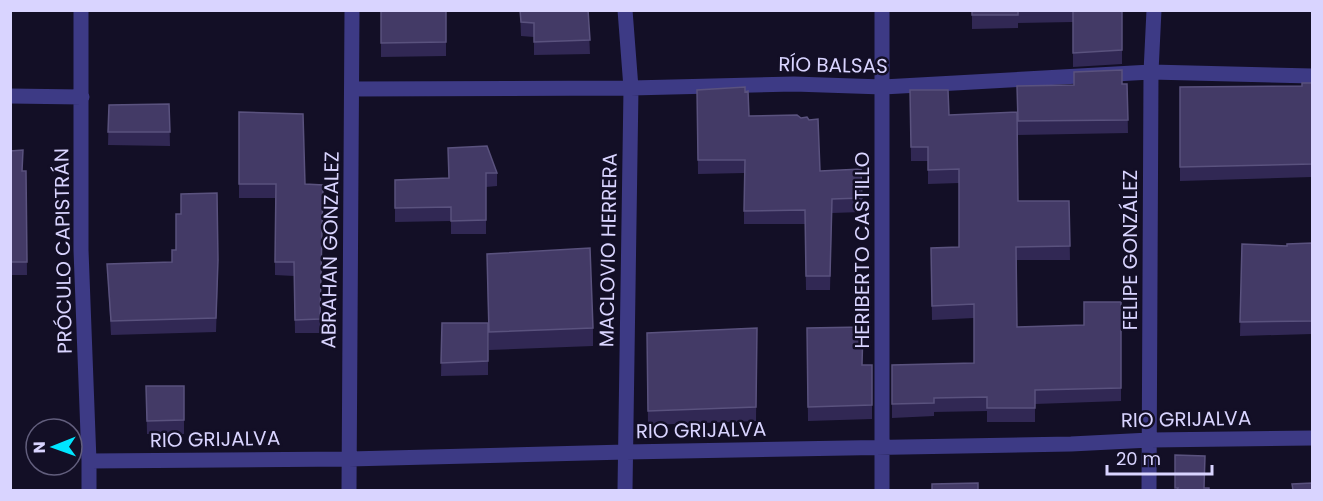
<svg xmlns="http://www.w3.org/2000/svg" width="1323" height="501" viewBox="0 0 1323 501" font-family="Poppins,sans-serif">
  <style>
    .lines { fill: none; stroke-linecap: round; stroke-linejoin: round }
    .minor { stroke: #3d3a85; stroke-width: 15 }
    .wall { fill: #312854 }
    .building { fill: #433a66; stroke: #5a527e; stroke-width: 1.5 }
    .labels { text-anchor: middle; stroke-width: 5; stroke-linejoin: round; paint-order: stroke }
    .street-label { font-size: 20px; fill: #d9d4ff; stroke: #130f26 }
  </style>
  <rect width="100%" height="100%" fill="#130f26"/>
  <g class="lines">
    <path class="minor" d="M81,10V250L89,461V490
      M625,10L631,88L625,490
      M352,89L631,88L794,84L883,87L1151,72L1312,76
      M10,96L82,97
      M89,461L349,459L626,452L1071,444L1150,440L1312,438
      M349,490L352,10
      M882,490V10
      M1149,490L1151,72L1154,10"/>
  </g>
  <path class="wall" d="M381,10L446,42V56L381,57Z
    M520,10H588L590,54L534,55V37L521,36Z
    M972,10H1122V64L1073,67V22L1018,23V28L972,29Z
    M1312,83V177L1180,181V87L1302,86Z
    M1127,84L1128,133L1018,135V201H1069L1070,260H1017V327L1084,325L1121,302V401L1035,404V422H987V411L934,412V416L892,418V365L974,363V318L932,320L931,248L959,247V183L928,184V161H911L910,90L949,115L1017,112L1074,85Z
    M697,90L745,92L749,116L820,171L862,198V212L832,213L830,290H806L805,224H744V173L698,174Z
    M169,104L170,146L108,145L109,105Z
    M239,112L305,184L323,185L320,333H295L294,276L275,275V198H239Z
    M448,148L497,173V186L486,187V234H451V221L395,222V180L449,178Z
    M10,151L23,171H26L27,275H10Z
    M1312,243V334L1240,336L1242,244L1287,246Z
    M176,250L218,274L216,332L111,335L107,264L172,262Z
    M487,272L593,328V346L489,350Z
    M442,323L488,361V375L441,376Z
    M757,328L756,421L648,425L647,333Z
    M807,328L862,365H872V419L808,421Z
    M146,386H184V434H147Z"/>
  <path class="building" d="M381,10H446V42L381,43Z
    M520,10H588L590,40L534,42V23L521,22Z
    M972,10H1018V15H972Z
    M1073,10H1122V50L1073,53Z
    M1122,70V84H1127L1128,120L1018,121L1017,86L1074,85V72Z
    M1302,83H1312V164L1180,167V87L1302,86Z
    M745,87V92L748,91L749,116L797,115L801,118L807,117L809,120L818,119L820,171L861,169L862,198L832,199L830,276H806L805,210L744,211L745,160H698L697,90Z
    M910,90H948L949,115L1017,112L1018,201H1069L1070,246L1016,247L1017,327L1084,325V302H1121V388L1035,390V408H987V397L934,398V403L892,404V365L974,363V304L932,306L931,248L959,247V169L928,170V147H911Z
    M169,104L170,132H108L109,105Z
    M239,112L303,114L305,184L323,185L320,319L295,320L294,262H275L276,184H239Z
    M487,146L497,173H486V220L451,221V207L395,208V180L449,178L448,148Z
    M23,150L22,171H26L27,262H10V151Z
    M217,193L218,260L216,318L111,321L107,264L172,262V250H176V214H181V194Z
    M1312,243V321L1240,322L1242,244L1287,246V244Z
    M590,248L593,328L489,332L487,254Z
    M442,323H488V361L441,363Z
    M863,327L862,365H872V405L808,407L807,328Z
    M757,328L756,407L648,411L647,333Z
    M146,386H184V420L147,421Z
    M1175,455L1205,456L1204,488H1209V490H1177L1178,488H1175Z
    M978,483V490H932V484Z
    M1312,483V490H1293L1292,484Z"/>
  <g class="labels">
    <g class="street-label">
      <text transform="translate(833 65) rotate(1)" y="7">RÍO BALSAS</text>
      <text transform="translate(330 250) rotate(-89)" y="7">ABRAHAN GONZALEZ</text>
      <text transform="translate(608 250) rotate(-89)" y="7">MACLOVIO HERRERA</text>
      <text transform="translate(862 250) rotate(-90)" y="7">HERIBERTO CASTILLO</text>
      <text transform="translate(1130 250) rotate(-90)" y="7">FELIPE GONZÁLEZ</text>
      <text transform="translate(63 251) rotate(-91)" y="7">PRÓCULO CAPISTRÁN</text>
      <text transform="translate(1186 419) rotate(-1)" y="7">RIO GRIJALVA</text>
      <text transform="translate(701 430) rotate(-1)" y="7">RIO GRIJALVA</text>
      <text transform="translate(215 439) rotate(-1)" y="7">RIO GRIJALVA</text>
    </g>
  </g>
  <rect width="1323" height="501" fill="none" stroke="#d9d4ff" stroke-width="24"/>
  <g transform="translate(54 447) rotate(269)"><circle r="28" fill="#130f26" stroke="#625e7d" stroke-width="1.5"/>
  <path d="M0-4.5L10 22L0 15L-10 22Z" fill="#00e5ff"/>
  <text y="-9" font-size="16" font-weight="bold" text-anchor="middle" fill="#d9d4ff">N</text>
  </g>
  <path d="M1107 465v9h105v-9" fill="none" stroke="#d9d4ff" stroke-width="3"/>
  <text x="1116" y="465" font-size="18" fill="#d9d4ff" stroke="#130f26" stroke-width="4.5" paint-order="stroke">20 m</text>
</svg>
